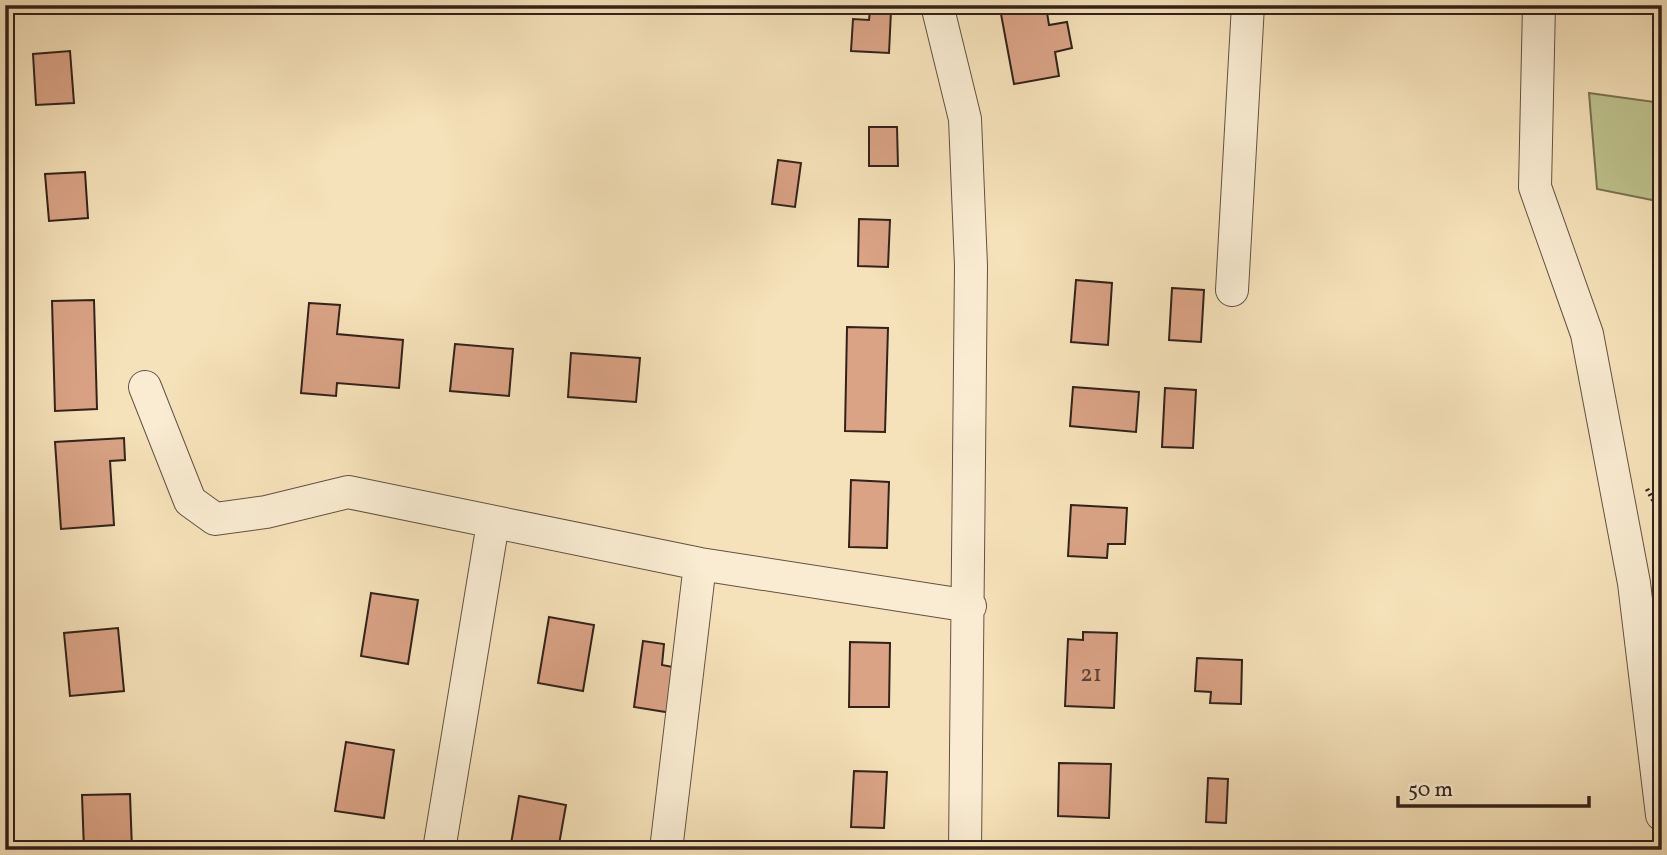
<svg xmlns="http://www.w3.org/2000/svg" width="1667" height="855" viewBox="0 0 1667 855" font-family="Vollkorn,serif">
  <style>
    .green { fill: #bec38e; stroke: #787254; stroke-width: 2 }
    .building { fill: #daa386; stroke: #32221a; stroke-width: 2 }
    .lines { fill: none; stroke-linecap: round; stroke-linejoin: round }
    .minor-casing { stroke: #635242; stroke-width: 34 }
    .path { stroke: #32221a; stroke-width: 4.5; stroke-dasharray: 2 3.5; stroke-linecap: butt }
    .minor { stroke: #f9ecd2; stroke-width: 32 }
    .labels { text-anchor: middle; stroke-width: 5; stroke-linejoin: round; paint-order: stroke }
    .number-label { font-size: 24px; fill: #5c4235 }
  </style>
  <rect width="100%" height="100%" fill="#f6e2ba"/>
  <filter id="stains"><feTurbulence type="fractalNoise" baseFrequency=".00286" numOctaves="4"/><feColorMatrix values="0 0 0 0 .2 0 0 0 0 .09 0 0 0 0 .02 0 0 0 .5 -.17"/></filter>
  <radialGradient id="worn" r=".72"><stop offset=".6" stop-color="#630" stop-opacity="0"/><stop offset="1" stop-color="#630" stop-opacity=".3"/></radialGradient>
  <path class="green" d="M1589,93L1662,103V202L1597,189Z"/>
  <path class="building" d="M1046,6L1049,25L1067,22L1072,48L1055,52L1059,76L1014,84L1001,14Z
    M870,10L891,11L889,53L851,51L853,19L869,20Z
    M70,51L74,103L36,105L33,54Z
    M869,127H897L898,166H869Z
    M778,160L801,163L795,207L772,204Z
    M85,172L88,218L49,221L45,174Z
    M859,219L890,220L888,267L858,266Z
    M1076,280L1112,283L1108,345L1071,342Z
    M1172,288L1204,290L1201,342L1169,340Z
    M94,300L97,409L55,411L52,301Z
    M309,303L340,305L337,334L403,340L399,388L337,383L336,396L301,393Z
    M847,327L888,328L885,432L845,431Z
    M455,344L513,349L509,396L450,391Z
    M571,353L640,358L636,402L568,397Z
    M1073,387L1139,392L1136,432L1070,426Z
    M1165,388L1196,390L1193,448L1162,447Z
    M124,438L125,460L110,461L114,525L61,529L55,442Z
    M851,480L889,482L887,548L849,547Z
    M1071,505L1127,508L1125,544H1108L1107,558L1068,556Z
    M371,593L418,600L408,664L361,656Z
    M549,617L594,625L583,691L538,683Z
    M118,628L124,691L70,696L64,633Z
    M1083,632L1117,633L1114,708L1065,706L1068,639L1083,640Z
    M643,641L664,644L662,665L678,668L672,713L634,707Z
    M850,642L890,643L889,707H849Z
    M1197,658L1242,660L1241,704L1210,703L1211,692L1195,691Z
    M346,742L394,750L384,818L335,811Z
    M1059,763L1111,764L1109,818L1058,816Z
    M854,771L887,772L884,828L851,827Z
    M1208,778L1228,779L1226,823L1206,822Z
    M130,794L132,850H84L82,795Z
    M519,796L566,805L558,850H510Z"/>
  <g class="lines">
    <defs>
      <path id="minor" d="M937,5L965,119L971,266L965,850
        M1539,5L1535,187L1587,334L1634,583L1662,815
        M1232,290L1248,5
        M145,387L190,501L215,519L266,512L348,492L700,564L970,606
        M439,850L493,523
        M666,850L700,564"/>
    </defs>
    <use href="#minor" class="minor-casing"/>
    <path class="path" d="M1647,489L1662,516"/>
    <use href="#minor" class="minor"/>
  </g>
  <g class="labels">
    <g class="number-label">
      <text x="1091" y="681">21</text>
    </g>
  </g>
  <rect width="1667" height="855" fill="none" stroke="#f6e2ba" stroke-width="28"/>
  <rect x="7" y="7" width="1653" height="841" fill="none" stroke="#32221a" stroke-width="3.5"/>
  <rect x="14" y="14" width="1639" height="827" fill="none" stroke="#32221a" stroke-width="2"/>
  <path d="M1398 796v10h191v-10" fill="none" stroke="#32221a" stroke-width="3.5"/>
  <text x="1408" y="796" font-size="21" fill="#32221a" stroke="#f9ecd2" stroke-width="5" paint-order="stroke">50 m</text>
  <rect width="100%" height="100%" filter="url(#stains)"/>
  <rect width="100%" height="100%" fill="url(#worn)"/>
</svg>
